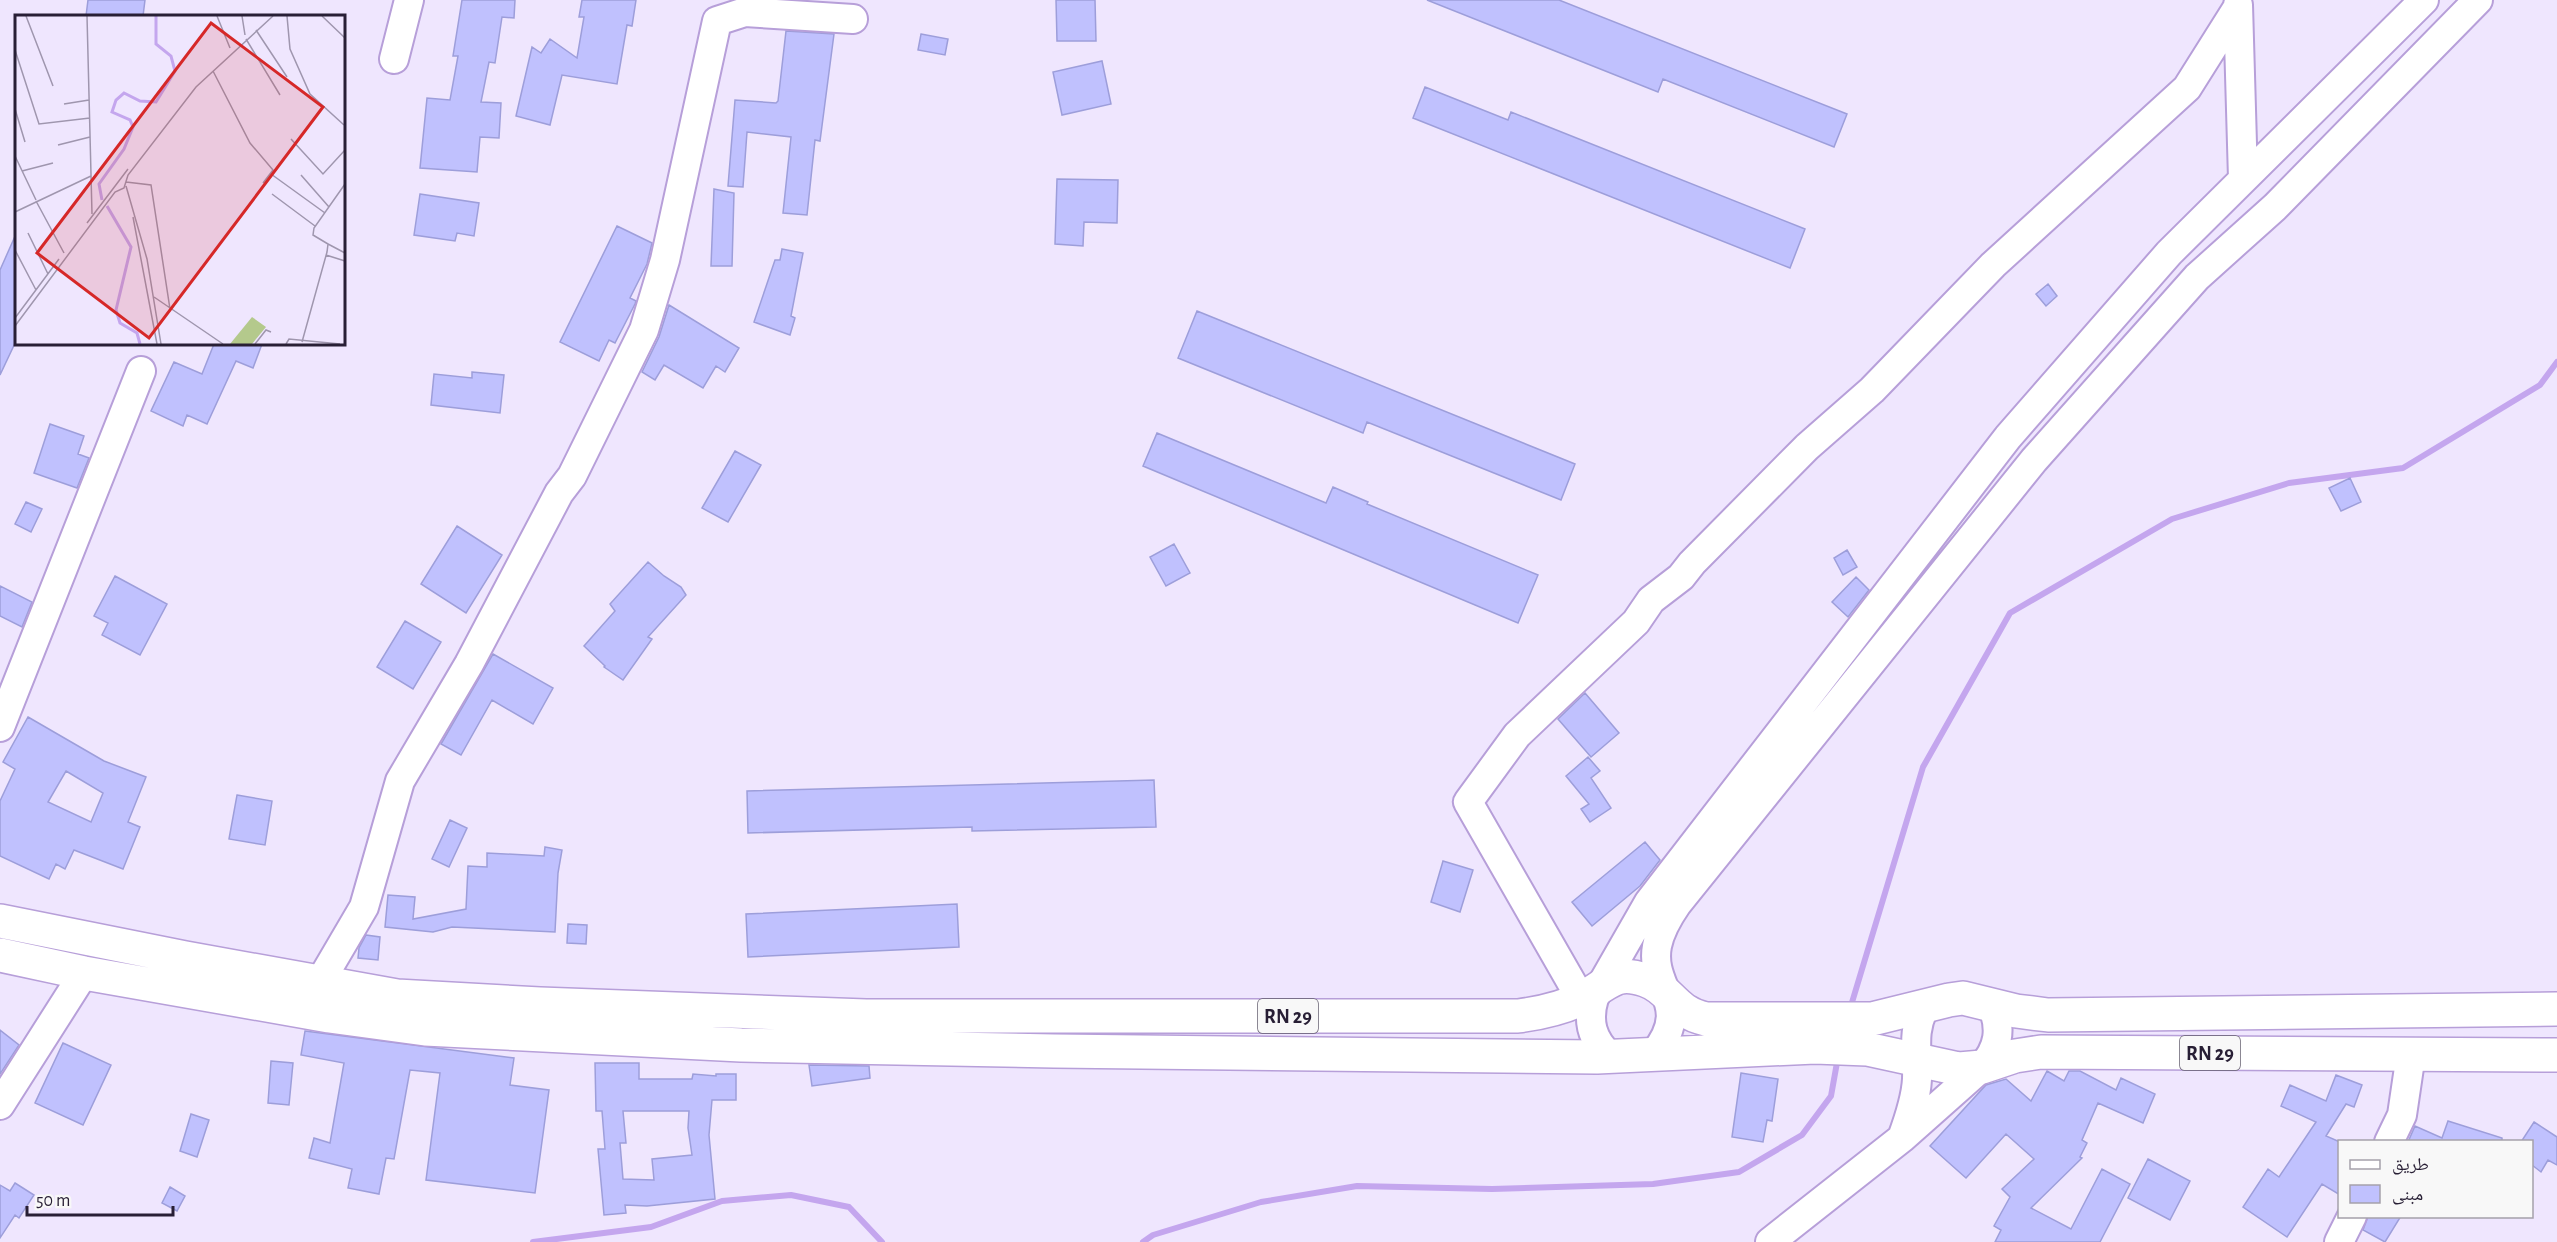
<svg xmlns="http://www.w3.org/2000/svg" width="2557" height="1242" viewBox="0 0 2557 1242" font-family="'Alegreya Sans','Noto Naskh Arabic',sans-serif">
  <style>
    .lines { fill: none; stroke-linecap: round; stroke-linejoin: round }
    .stream { stroke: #c4a6ee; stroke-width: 6 }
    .building { fill: #c0c1fe; stroke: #9d9eda; stroke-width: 1.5; fill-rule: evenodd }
    .minor-casing { stroke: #b79fd9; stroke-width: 32 }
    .highway-casing { stroke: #b79fd9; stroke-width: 36 }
    .minor { stroke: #fff; stroke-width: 28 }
    .highway { stroke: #fff; stroke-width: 33 }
    .labels { text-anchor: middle; stroke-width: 4.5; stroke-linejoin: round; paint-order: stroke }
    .shield { fill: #f8f8f8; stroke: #666070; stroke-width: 1.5 }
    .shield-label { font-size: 20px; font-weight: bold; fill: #281f35 }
    .inset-river { fill: none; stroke: #c4a6ee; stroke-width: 3 }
    .inset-road { fill: none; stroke: #9f96ae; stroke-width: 1.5 }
    .view { fill: #d62828; fill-opacity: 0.15; stroke: #d62828; stroke-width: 3 }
    .inset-edge { fill: none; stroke: #281f35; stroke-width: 3 }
  </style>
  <rect width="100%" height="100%" fill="#efe6fe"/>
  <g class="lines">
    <path class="stream" d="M1850,1009L1923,767L2010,613L2172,519L2289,483L2403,468L2540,385L2557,362
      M533,1242L651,1227L722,1201L791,1195L849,1207L882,1242
      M1143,1242L1153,1235L1261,1202L1357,1186L1492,1189L1653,1184L1739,1172L1802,1135L1831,1096L1838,1057"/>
  </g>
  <path class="building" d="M88,0H145L143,16H86Z
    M462,0H515L514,18L502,17L495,63L489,62L481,102L501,103L499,138L480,137L477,172L420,168L427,98L450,100L458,56H453Z
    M582,0H636L632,26L627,25L617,84L562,75L550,125L516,116L532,47L541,53L550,39L577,58L584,17H579Z
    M1056,0H1095L1096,41H1057Z
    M1427,0H1559L1847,114L1834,147L1663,79L1658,92Z
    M786,31L834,34L820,141L815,140L807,215L783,213L791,137L747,132L743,187L728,186L735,100L776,103L778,101Z
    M921,34L948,39L945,55L918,50Z
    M1102,61L1111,104L1062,115L1053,72Z
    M1425,87L1508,120L1511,112L1805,229L1790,268L1413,118Z
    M1057,179L1118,180L1117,223L1084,222L1083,246L1055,244Z
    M714,189L734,193L732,266H711Z
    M420,194L479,203L474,236L457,233L455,241L414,235Z
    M617,226L652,243L647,264L630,298L636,301L635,304L615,343L609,340L599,361L560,342Z
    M16,234V341L0,375V270Z
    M782,249L803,253L791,316L795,318L790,335L754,322L775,260H780Z
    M2048,284L2057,296L2046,306L2036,294Z
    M669,305L739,348L725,372L716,366L703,388L664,365L655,380L642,372L659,337Z
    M1197,311L1575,464L1561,500L1367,422L1363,433L1178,358Z
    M214,344H262L253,368L236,361L207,424L187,415L183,426L151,411L174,362L202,374Z
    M472,372L504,375L500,413L431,405L434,374L472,378Z
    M50,424L84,436L78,454L89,458L77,488L34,473Z
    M1157,433L1326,503L1333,487L1368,502L1367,504L1538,575L1518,623L1143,466Z
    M735,451L761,465L728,522L702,508Z
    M2350,478L2361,502L2341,511L2329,488Z
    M26,502L42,509L31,532L15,524Z
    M457,526L502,555L466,613L421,584Z
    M1174,544L1190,573L1166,586L1150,557Z
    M1847,550L1857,567L1843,575L1834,558Z
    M648,562L664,576L681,587L686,595L648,637L652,639L623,680L604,667L605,666L584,646L615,611L610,604Z
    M115,576L167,604L140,655L102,635L108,623L94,616Z
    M1856,577L1869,590L1848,617L1832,602Z
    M0,586L32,602L22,627L0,616Z
    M405,621L441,642L413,689L377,667Z
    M493,654L553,688L533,724L492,700L461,755L441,744Z
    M1585,693L1619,733L1591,757L1558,719Z
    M28,717L104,761L146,777L128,822L140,827L123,869L74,850L65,869L56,864L49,879L0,856V801L15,769L3,762ZM66,771L103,793L91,822L48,802Z
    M1588,757L1600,771L1591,778L1611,808L1590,822L1581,809L1589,804L1566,776Z
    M1154,780L1156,827L972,831V827L748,833L747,791Z
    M237,795L272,801L265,845L229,839Z
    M450,820L467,828L449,867L432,859Z
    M1645,842L1660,860L1640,886L1592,926L1572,902Z
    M545,847L562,850L558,873L555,932L452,927L433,932L385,927L388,895L415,897L413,919L466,909L468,866L487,867V853L544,856Z
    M1443,861L1473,870L1460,912L1431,902Z
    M957,904L959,947L748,957L746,914Z
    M568,924L587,925L586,944L567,943Z
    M366,935L380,937L378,960L358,958L359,948Z
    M0,1030L19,1045L0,1074Z
    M305,1031L514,1058L510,1085L549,1090L535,1193L426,1180L440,1073L410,1070L394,1159L386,1158L379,1194L348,1188L352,1169L309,1158L314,1138L330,1143L344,1063L301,1055Z
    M63,1043L111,1065L83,1125L35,1103Z
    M271,1061L293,1063L289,1105L268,1103Z
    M595,1063H639V1079H692L693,1074L716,1076V1074H736V1100H712L709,1135L715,1199L647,1206L625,1205L626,1213L604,1215L598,1149H605L602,1111H596ZM623,1111H689L688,1128L692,1155L652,1159L654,1180L623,1179L620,1143H626Z
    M809,1065L869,1066L870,1078L812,1086Z
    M2047,1071L2064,1081L2069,1071H2080L2116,1090L2121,1078L2155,1094L2143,1123L2098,1103L2082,1140L2087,1143L2080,1157L2082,1158L2031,1208L2071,1229L2102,1169L2130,1184L2100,1242H1995L2001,1230L1994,1226L2010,1197L2002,1189L2034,1159L2006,1134L1966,1178L1930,1146L1986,1085L2006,1079L2031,1101Z
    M1741,1073L1778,1079L1772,1121L1767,1120L1763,1142L1732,1137Z
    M2336,1075L2362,1085L2354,1107L2346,1104L2326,1136L2340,1142V1195L2322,1184L2287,1237L2243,1207L2268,1169L2279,1177L2316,1122L2281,1106L2290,1085L2326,1101Z
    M191,1114L209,1120L197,1157L180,1151Z
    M2448,1121L2502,1138V1142H2408L2415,1126L2442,1138Z
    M2534,1122L2557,1137V1165L2548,1160L2541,1172L2532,1165V1142H2521Z
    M2148,1159L2190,1181L2170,1220L2128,1198Z
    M15,1183L34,1195L19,1218L15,1215L0,1238V1185L10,1191Z
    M170,1187L185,1196L177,1211L162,1203Z
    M2368,1216H2401L2385,1242L2363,1230Z"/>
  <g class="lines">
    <defs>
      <path id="minor" d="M2238,5L2243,179
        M394,59L409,0
        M0,727L141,371
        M320,982L364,907L400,781L469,664L559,493L572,476L644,330L665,260L717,21L745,12L853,19
        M1581,999L1468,802L1517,735L1636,622L1651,600L1681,577L1692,563L1807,447L1872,390L1993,265L2187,88L2238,7
        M1654,1054C1694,1005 1649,988 1657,946C1660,931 1668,917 1677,904L2034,460L2197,277L2275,207L2478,0
        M1610,1056C1592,1040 1587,1021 1594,998L1649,902L2008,437L2169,253L2424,0
        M0,1105L84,973
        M1902,1138C1909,1119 1916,1099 1917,1079C1918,1051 1911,1033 1925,1006
        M2389,1142L2402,1115L2411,1054
        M1770,1242L1902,1138L1982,1067C1999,1048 2002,1029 1992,1005
        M2339,1242L2352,1216"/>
      <path id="highway" d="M0,921L185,958L397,996L540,1004L866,1016H1518C1541,1013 1564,1008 1585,997C1595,991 1606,982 1617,978C1626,975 1636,977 1645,980C1671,989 1673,1012 1706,1019H1872L1949,1000L1963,998L2016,1011L2048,1015L2557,1009
        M0,955L84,973L329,1016L425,1029L741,1045L1054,1051L1597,1057L1815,1047L1867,1049L1959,1069L1982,1067L2015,1056L2041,1052L2557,1055"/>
    </defs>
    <use href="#minor" class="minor-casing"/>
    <use href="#highway" class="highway-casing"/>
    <use href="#minor" class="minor"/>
    <use href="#highway" class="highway"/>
  </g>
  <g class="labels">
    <g class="shield">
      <rect x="1258" y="999" width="60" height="34" rx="4.5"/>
      <rect x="2180" y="1036" width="60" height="34" rx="4.5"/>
    </g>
    <g class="shield-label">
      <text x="1288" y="1023">RN 29</text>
      <text x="2210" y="1060">RN 29</text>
    </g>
  </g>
  <g transform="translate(15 15)">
    <rect width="330" height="330" fill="#efe6fe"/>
    <path d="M237,302L251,312L237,329H215Z" fill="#b4c98c"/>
    <path class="inset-river" d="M87,185L84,169L109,134L118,112L115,105L97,97L101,85L109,78L125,86L141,87L160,56L156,41L141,29V1M92,191L116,232L101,295L105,308L122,318L125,329"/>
    <path class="inset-road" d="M11,1L38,71M72,1L77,199M202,1L215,33M227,1L230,20M272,1L275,34L295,79L329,110M307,1L330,23M241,15L272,62M231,24L265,80M0,35L24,109L75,103M198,56L235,128L258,155L248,168M49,89L74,85M0,94L10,127M276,124L308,159L330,135M43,130L75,122M0,141L21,185M7,156L38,148M256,159L310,198M286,160L314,192M111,167L136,170L155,294M111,171L132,244L146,329M257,179L300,211M21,186L49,238M0,197L76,161M118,202L142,329M72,208L113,154M13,218L33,259M313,229L330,238M0,235L21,275M311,240L330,246M139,282L208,329M0,303L44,244M0,311L100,177L109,173L113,160L181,72L258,1M287,327L312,237L313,229L298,220L299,213L330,169M240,329L251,315L256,317M271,329L274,324L325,329"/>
    <path class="view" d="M196,8L308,92L134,323L22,238Z"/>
    <rect width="330" height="330" class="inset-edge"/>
  </g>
  <rect x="2338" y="1140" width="195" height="78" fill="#f8f8f8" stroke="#a5a1aa" stroke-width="1.5"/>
  <rect x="2350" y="1160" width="30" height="9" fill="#ffffff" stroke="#a5a1aa" stroke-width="1.5"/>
  <text x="2392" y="1170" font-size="18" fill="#281f35">طريق</text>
  <rect x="2350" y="1185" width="30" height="18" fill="#c0c1fe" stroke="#a5a1aa" stroke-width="1.5"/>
  <text x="2392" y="1200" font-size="18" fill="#281f35">مبنى</text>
  <path d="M27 1206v9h146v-9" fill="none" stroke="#281f35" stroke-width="3"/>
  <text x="36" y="1206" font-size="18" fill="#281f35" stroke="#f8f8f8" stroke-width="4.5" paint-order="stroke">50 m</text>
</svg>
